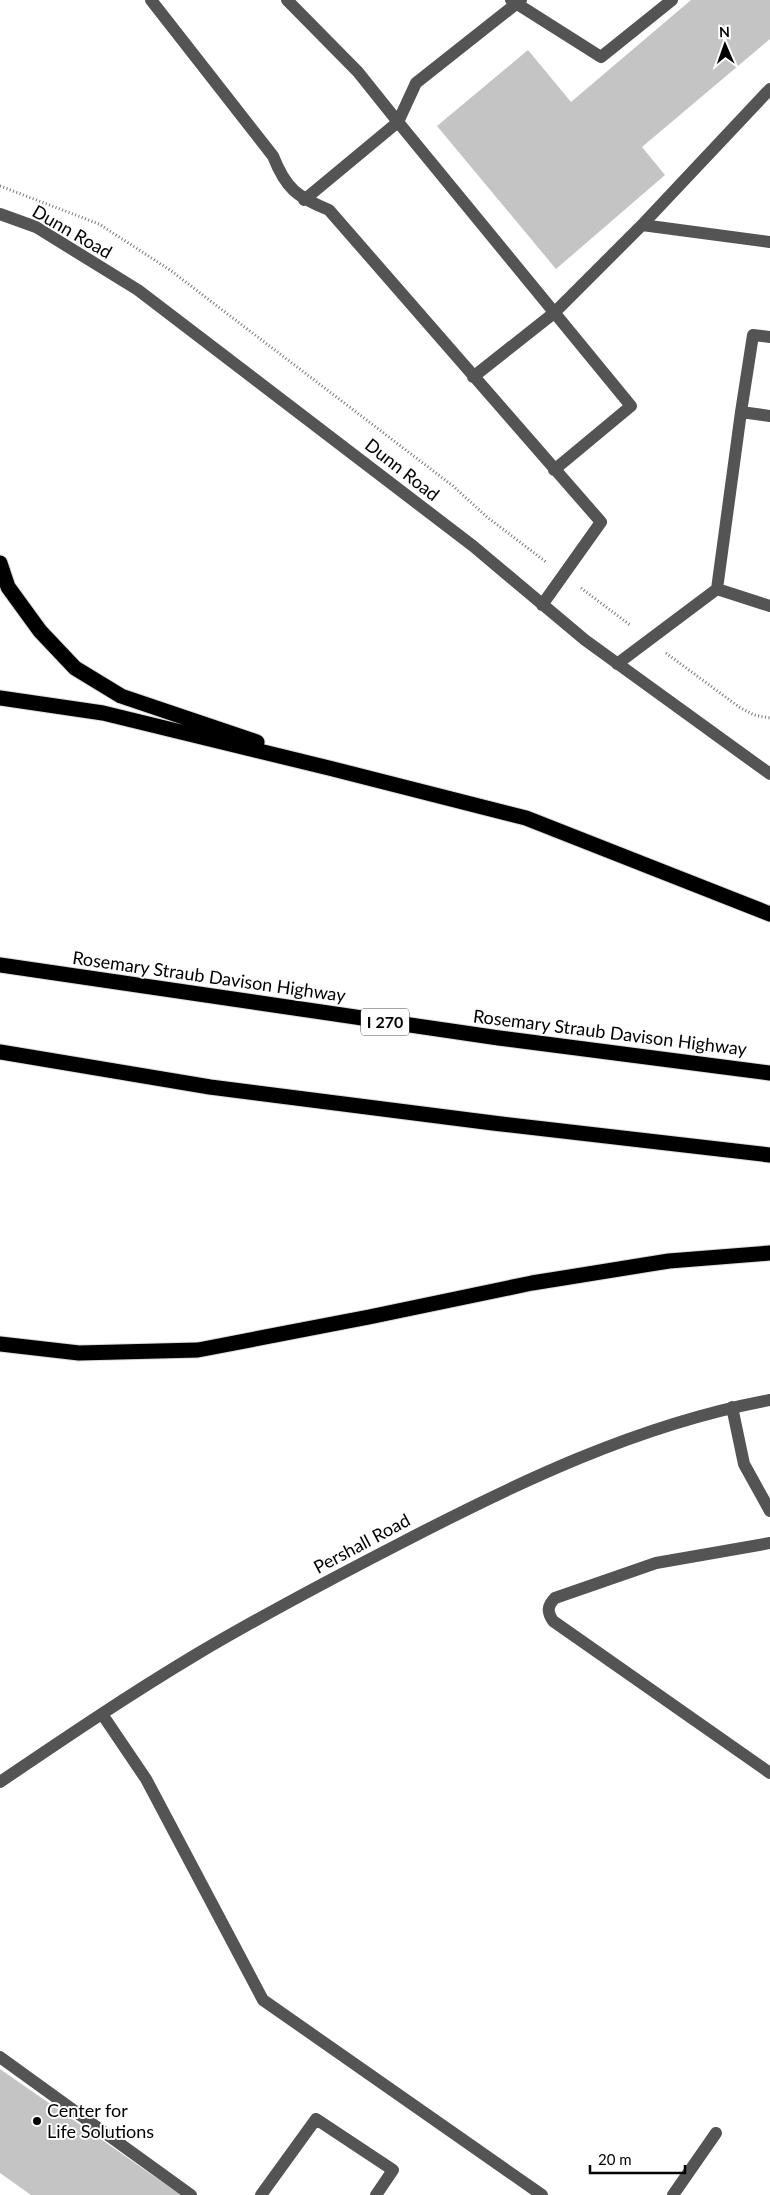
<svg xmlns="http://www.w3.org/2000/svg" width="770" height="2195" viewBox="0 0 770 2195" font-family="Lato,sans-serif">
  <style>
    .building { fill: #c4c4c4 }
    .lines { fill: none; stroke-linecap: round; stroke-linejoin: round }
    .highway-casing { stroke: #dbdbdb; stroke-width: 17 }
    .path { stroke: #767676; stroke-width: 3; stroke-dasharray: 1 2.5; stroke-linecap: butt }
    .minor { stroke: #545454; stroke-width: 12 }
    .highway { stroke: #000; stroke-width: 15 }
    .poi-dot { fill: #000; stroke: #fff; stroke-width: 2 }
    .labels { text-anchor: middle; stroke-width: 4; stroke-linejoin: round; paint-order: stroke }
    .shield { fill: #fff; stroke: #4c4c4c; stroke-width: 1 }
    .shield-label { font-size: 16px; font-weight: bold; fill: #000 }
    .street-label { font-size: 18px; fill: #000; stroke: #fff }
    .poi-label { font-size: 18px; fill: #000; stroke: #fff; text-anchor: start }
  </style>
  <rect width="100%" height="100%" fill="#fff"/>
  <path class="building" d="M691,0H770V39L642,147L665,175L556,269L437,126L528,50L571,102Z
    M0,2069L181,2195H31L0,2173Z"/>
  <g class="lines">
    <defs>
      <path id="highway" d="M0,563L8,587L40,631L75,668L121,696L257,742
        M0,698L103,713L329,768L526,818L770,914
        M0,965L499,1038L770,1073
        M0,1052L210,1087L493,1123L770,1155
        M0,1344L79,1353L198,1350L369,1317L532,1283L669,1261L770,1253"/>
    </defs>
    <use href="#highway" class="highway-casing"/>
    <path class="path" d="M0,186L99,224L170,270L453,486L487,517L546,562
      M581,588L630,625
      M666,653L739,707L754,715L770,718"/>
    <path class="minor" d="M151,0L273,156C286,189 297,197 329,210L601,522L542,605
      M287,0L358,72L398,122L416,83L521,0
      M511,0L601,57L672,0
      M304,200L398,122L631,406L554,470
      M0,214L36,227L138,290L473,546L585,640L770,774
      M642,225L770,242
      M473,377L554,313L642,225L770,89
      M741,412L753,335L770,337
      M717,589L770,606
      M617,664L717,589L741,412L770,416
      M732,1407L744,1464L770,1511
      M770,1543L656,1563L555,1598C547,1606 547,1612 553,1621L770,1773
      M102,1714L146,1779L263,2000L542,2195
      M0,1782C65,1738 130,1694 197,1654C263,1615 331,1579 399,1544C516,1483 639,1424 770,1400
      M0,2057L191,2195
      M261,2195L316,2119L393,2170L376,2195
      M673,2195L716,2133"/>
    <use href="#highway" class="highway"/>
  </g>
  <circle class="poi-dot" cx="37" cy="2121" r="5"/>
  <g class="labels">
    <rect class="shield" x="361" y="1008.5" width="48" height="27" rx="4"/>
    <g class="shield-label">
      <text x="385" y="1028">I 270</text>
    </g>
    <g class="street-label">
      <text transform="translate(72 232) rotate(30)" y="6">Dunn Road</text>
      <text transform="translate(402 470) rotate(38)" y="6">Dunn Road</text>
      <text transform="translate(209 977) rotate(8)" y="6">Rosemary Straub Davison Highway</text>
      <text transform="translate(610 1033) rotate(7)" y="6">Rosemary Straub Davison Highway</text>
      <text transform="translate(362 1544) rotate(-28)" y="6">Pershall Road</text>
    </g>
    <g class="poi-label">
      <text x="47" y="2117">Center for<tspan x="47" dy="21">Life Solutions</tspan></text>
    </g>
  </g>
  <g transform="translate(725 45) rotate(358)" stroke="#ffffff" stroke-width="4" paint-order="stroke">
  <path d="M0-4L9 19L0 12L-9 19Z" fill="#000000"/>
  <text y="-8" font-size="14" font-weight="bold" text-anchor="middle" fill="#000000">N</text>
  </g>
  <path d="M590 2165v8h95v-8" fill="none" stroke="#000000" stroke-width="2.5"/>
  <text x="598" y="2165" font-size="15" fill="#000000" stroke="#ffffff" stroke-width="4" paint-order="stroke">20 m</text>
</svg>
